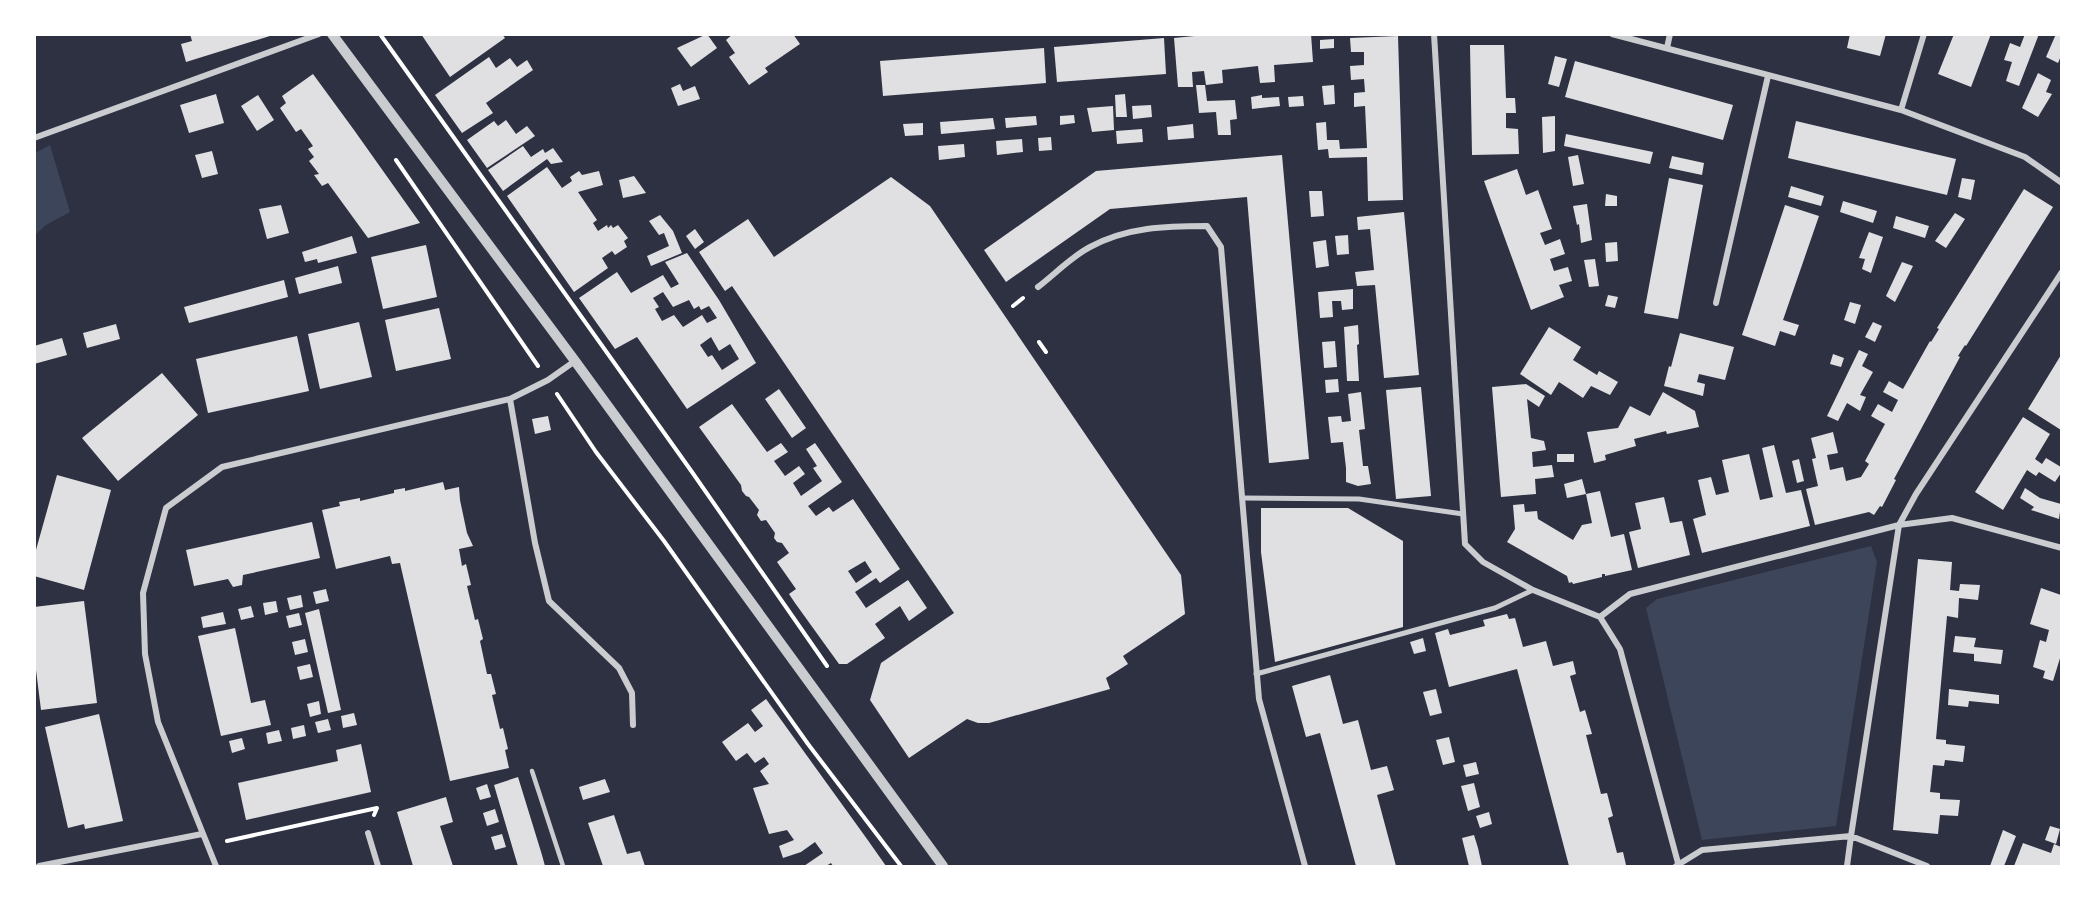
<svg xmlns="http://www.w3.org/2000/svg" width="2096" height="901" viewBox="0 0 2096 901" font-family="Karla,sans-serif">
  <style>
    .green { fill: #3c4559 }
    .building { fill: #e0e0e3; fill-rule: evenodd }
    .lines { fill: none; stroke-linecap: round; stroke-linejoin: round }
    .path { stroke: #fff; stroke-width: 4 }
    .service { stroke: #caccd0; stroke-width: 4.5 }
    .pedestrian { stroke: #caccd0; stroke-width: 5 }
    .minor { stroke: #caccd0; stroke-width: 6 }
    .tertiary { stroke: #caccd0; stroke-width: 10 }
  </style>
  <rect width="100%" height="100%" fill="#2d3142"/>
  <path class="green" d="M50,145L70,212L46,225L35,235V153Z
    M1871,546L1877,562L1836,826L1702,840L1646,608L1657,599Z"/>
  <path class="building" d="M190,34H273V35L186,62L181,44L192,41Z
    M421,34H502L505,38L450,77Z
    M707,34L717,48L691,67L677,48Z
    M733,34H793L800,44L765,68L768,72L749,85L729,57L735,53L726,40Z
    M1215,34H1311L1313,62L1274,65L1275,82L1260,83L1258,66L1222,70L1223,83L1206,85L1204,71L1192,72L1193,87H1178L1174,38Z
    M1850,34H1886L1880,56L1847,48Z
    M1954,34H1991L1971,87L1938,74Z
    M2025,34H2039L2019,86L2006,81L2012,62L2004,60L2010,43L2020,47Z
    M2056,34H2061V56L2058,63L2046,57Z
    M1398,36L1403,200L1368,201L1367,157L1329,158L1328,149L1318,150L1316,123L1326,122L1327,140H1339L1340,149L1367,148L1365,106L1354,107V93L1365,92L1364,79L1351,80L1350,66L1364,65V52H1351L1350,38Z
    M1164,38L1166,74L1057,82L1054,47Z
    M1334,39V48L1320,49V40Z
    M1470,45H1504L1506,98H1515L1516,113H1506V128L1518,129L1519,154L1472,155Z
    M1044,48L1046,83L883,96L880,61Z
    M1555,56L1567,59L1559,87L1548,84Z
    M489,57L496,68L510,58L517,67L527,60L533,70L486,103L493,113L462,133L435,95Z
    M1575,61L1733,105L1723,140L1565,97Z
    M2038,73L2051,80L2046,92L2052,94L2038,117L2022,108Z
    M313,74L354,130L420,223L368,238L328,183L322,186L314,175L319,174L309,161L314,157L308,149L313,146L301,129L296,132L280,108L286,103L282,96Z
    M680,84L683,91L695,86L700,99L678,106L671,88Z
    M1196,85H1205L1207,101L1235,100L1237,119L1230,120L1231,135H1218L1216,112L1199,113Z
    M1334,85L1335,104L1324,105L1322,86Z
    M216,94L224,123L189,133L180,105Z
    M1125,94L1127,117H1116L1115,95Z
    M258,95L274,120L257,131L241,106Z
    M1262,95V98L1279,97L1280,106L1252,109L1251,97Z
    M1303,96L1304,106L1289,107L1288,97Z
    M1151,105L1152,117L1133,119L1132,106Z
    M1113,106L1114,130L1092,132L1087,108Z
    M1074,115L1075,123L1060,125V116Z
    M1036,116L1037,125L1006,128L1005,118Z
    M1555,116V151L1543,153L1542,117Z
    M993,118L995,129L941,134L940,122Z
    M506,120L516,134L527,126L535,136L487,168L467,140L494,121L498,126Z
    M1796,121L1956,159L1947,195L1788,158Z
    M923,123V135L905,136L903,124Z
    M1193,124L1194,138L1168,140L1167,127Z
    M1142,129L1143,142L1117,144L1116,131Z
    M1566,134L1653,152L1650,164L1564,146Z
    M1051,137L1052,150L1039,151L1038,138Z
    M1022,139L1023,152L997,155L996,141Z
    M964,144L965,157L939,160L938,146Z
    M523,146L531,157L543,149L545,153L553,148L563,162L551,164L547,159L503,191L488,170Z
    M212,151L218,174L202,178L195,155Z
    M1282,155L1309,459L1269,463L1247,197L1110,209L1006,282L984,250L1096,171Z
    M1578,155L1584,184L1573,186L1568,157Z
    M1672,156L1704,163L1702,175L1669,168Z
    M547,167L562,188L572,181L570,177L579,171L582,175L599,171L603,185L578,192L597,220L593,223L598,231L607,225L608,228L611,225L613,228L618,225L628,238L624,241L627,247L615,255L612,251L602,258L608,268L574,292L507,196Z
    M1517,169L1526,195L1538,190L1552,229L1540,233L1545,245L1560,239L1565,254L1550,259L1554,271L1568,267L1572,281L1559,285L1564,297L1531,310L1484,181Z
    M634,176L646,193L623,198L619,180Z
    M891,177L930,206L1181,575L1185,614L1123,656L1128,664L1106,678L1110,689L989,723H978L967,719L909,758L870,700L881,663L954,613L732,286L725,291L699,252L748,219L774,257Z
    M1669,178L1703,185L1678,319L1644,313Z
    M1962,178L1975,180L1971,200L1958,197Z
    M1791,186L1824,196L1821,206L1788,197Z
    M2024,189L2053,207L1966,346L1965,345L1958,356L1960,357L1894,479L1896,480L1882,507L1880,506L1874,515L1869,512L1815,525L1806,489L1818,486L1812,459L1816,458L1811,438L1833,432L1838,453L1827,455L1830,470L1843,467L1846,481L1861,477L1869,464L1865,461L1885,424L1871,416L1878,404L1892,412L1898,400L1883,392L1889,381L1903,389L1930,341L1931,342L1939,329L1937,328Z
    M1309,191H1322L1324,216L1311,217Z
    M1606,194L1617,196V206H1605Z
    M1843,201L1877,211L1873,223L1840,212Z
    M1587,204L1592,240L1581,243L1579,224L1577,225L1573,206Z
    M281,205L289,233L267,239L259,209Z
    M1785,205L1819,216L1783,320L1799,325L1795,336L1780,331L1775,346L1742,335Z
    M1404,212L1419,375L1384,378L1375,285L1357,286L1355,272L1374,270L1370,229L1358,230L1357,217Z
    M1955,213L1965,219L1946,248L1935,241Z
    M660,215L673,231L682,253L651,266L647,256L669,246L664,233L659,235L649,221Z
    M1896,216L1929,226L1925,238L1893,228Z
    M695,229L704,242L695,249L686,236Z
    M1869,232L1883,237L1871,273L1862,269L1865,259L1859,258Z
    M1348,235L1349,254L1337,255L1335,236Z
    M352,236L357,253L318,263L317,259L305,262L302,252Z
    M1326,240L1329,266L1316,268L1313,242Z
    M1617,242L1618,261L1606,262L1605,243Z
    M426,245L437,297L383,309L371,257Z
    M687,253L719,300L756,363L687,409L637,337L615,349L579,298L617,272L631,293L663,275L671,288L679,284L665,262ZM663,292L673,307L689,300L694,309L699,306L701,310L709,306L717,318L707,323L702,315L683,327L674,315L662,321L655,309L659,307L653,298ZM711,337L719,351L730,344L739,359L722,370L712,355L708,357L700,345Z
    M1595,259L1599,286L1589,287L1584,260Z
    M1902,262L1913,266L1895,302L1886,296Z
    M338,266L342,283L299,294L295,278Z
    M284,280L288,297L189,323L184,307Z
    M1353,289V309L1342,310L1341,301H1332L1333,317L1320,318L1318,292Z
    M1608,295L1618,297L1615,308L1605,306Z
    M1850,302L1861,305L1855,324L1844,320Z
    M439,308L451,359L396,371L385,320Z
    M359,322L372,377L320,389L308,334Z
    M1873,322L1882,326L1875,342L1865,337Z
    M116,324L120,339L87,348L83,333Z
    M1358,325L1359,344L1357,345L1359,381H1347L1344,327Z
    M1549,327L1581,347L1573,360L1597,375L1599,371L1618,382L1610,395L1591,386L1583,398L1559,382L1551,395L1520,374Z
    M1680,333L1734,347L1725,380L1699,374L1697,382L1705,384L1703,396L1664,386L1669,366L1671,367Z
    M297,336L309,391L208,413L196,359Z
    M62,338L67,355L34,364V346Z
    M1335,341L1337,367L1324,368L1322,342Z
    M1859,350L1868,354L1862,366L1873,372L1860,395L1866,397L1860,411L1847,403L1838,421L1827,416Z
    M1833,354L1844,358L1841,367L1830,364Z
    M2061,355V430L2028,409Z
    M162,373L198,415L118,481L82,438Z
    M1338,379L1339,392L1326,393L1325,380Z
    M1526,384L1545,396L1539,407L1527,399L1531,438L1544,441L1546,450L1532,452L1533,467L1552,465L1554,477L1535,479L1536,494L1501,497L1492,387Z
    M1421,387L1431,496L1396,499L1386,390Z
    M779,389L806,428L792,438L765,399Z
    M1361,392L1365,429L1359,430L1363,466H1368L1371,484L1358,486L1346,482V468L1343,442L1331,443L1328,417L1341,416L1342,422L1351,421L1348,394Z
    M1663,392L1695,411L1699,427L1667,434L1666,431L1634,439L1636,446L1605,455L1606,460L1594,463L1587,432L1618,428L1630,406L1650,416Z
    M732,404L767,452L781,443L788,452L774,461L785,476L799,466L805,474L793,483L801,496L822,481L813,468L817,466L806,449L815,443L842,482L808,506L816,516L829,507L833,512L853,499L900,569L880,583L876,578L855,592L866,608L908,580L927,608L909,621L900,606L875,624L885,638L847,664H839L795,603L789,594L796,589L777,562L789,553L782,543L777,542L774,538L775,533L766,520L761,521L757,515L759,510L749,497L746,496L742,491L741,485L699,427ZM865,561L872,572L856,583L848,571Z
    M548,416L551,430L535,434L532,419Z
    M2023,417L2050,434L2035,459L2042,464L2046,458L2061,467V473L2055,482L2039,472L2036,476L2027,470L2003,510L1975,492Z
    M1774,445L1786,493L1801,490L1810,526L1702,553L1693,519L1706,515L1698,480L1711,477L1716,495L1729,492L1722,460L1749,454L1760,500L1773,497L1762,448Z
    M1557,454H1574V462H1557Z
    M1799,459L1804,481L1797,483L1792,461Z
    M57,475L111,490L84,590L34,576V557Z
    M1582,479L1586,494L1600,491L1611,537L1624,534L1632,570L1605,576V574H1602V577L1573,584L1572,582L1569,583L1567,576L1507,542L1515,529L1513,505L1524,504L1525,512L1537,511L1538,519L1573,540L1582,525L1592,523L1586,494L1567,498L1564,484Z
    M443,482L445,490L459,487L460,500L467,533L473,546L459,549L462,566L466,564L471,585L467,586L475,620L478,619L483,639L480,641L487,674H491L496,694L492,695L500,729L503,728L508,749L505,750L509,768L450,781L400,563L392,564L390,556L336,569L322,510L340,506L339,502L360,498V501L394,493V490L405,488V491Z
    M2025,488L2040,498L2061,504L2059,519L2031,510L2034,507L2020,498Z
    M1664,497L1670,523L1682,521L1690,555L1638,568L1629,532L1641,529L1635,503Z
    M1261,508H1348L1403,541V627L1275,662L1261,552Z
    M312,522L320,558L243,575L242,585L233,587L228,579L194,586L186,550Z
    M1918,559L1952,562L1950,590L1959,591L1960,584L1980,585L1978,600L1959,598L1958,618L1947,616L1936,739L1946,740V744L1965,746L1963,762L1945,760L1944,766L1933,765L1930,792L1940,793V799L1960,800L1958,816L1940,815L1938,834L1893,830Z
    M2041,588L2061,595V655L2053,681L2043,678L2045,671L2033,667L2040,640L2046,642L2049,630L2030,624Z
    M326,589L329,601L316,604L313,592Z
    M301,595L303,607L290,610L287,598Z
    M84,601L97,703L41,710L34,654V607Z
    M276,601L278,612L265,615L263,603Z
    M251,606L254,617L241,620L238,609Z
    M319,609L341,710L328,713L305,613Z
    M223,612L226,624L203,628L201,617Z
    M299,613L302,625L289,628L286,616Z
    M1507,614L1509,619L1515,618L1523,647L1546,641L1553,666L1573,661L1576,674L1570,676L1580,712L1585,710L1592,734L1586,735L1601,794L1607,793L1613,816L1608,818L1617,853L1623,852L1626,865L1569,866L1517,669L1449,687L1435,633L1448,629L1450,635L1485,626L1483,620Z
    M235,628L251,703L265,700L271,725L221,736L198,636Z
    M1955,636L1976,638L1974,647L2003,650L2001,664L1974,661V654L1953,652Z
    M1423,638L1426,651L1414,654L1410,642Z
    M305,639L308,652L295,655L292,642Z
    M310,664L313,677L300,680L297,667Z
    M1330,675L1343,724L1358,720L1371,770L1387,766L1394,790L1377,795L1396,866H1356L1320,733L1306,737L1292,686Z
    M1436,689L1442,713L1430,716L1423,692Z
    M1949,689L1999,695V704L1969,701L1968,707L1948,705Z
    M766,699L867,839L886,866H833L831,863L826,866H804L823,853L815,842L801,852L783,858L779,846L794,840L787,830L769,834L753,788L769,784L760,771L769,764L764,757L755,763L747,753L736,761L722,742L748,723L755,732L763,726L751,710Z
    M319,701L321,714L310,717L307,704Z
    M354,713L357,725L343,728L341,716Z
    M99,714L123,821L85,829L84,824L68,828L45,727Z
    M328,719L331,730L318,733L315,722Z
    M304,725L306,736L293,739L291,728Z
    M279,730L282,741L268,744L266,733Z
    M1449,737L1455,762L1443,765L1436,740Z
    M242,738L245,749L232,753L229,741Z
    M361,744L371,792L246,820L238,783L338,761L336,750Z
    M1476,762L1479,774L1466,777L1463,765Z
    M518,777L542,855L545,866H518L517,863L494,785Z
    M605,779L610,792L583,800L579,787Z
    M1474,783L1480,807L1468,811L1461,786Z
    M487,784L491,797L480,800L476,788Z
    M446,797L453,822L440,826L453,866H413L397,812Z
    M495,809L499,822L487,826L483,813Z
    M1489,812L1492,824L1480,828L1476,816Z
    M614,815L627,854L640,851L645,866H603L588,823Z
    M2050,826L2060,829L2056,844L2045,840Z
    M2003,830L2016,836L2004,866H1990Z
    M502,834L506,847L495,850L491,837Z
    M1474,835L1478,848L1482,866H1469L1462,838Z
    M2023,843L2051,853L2054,844L2061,847V866H2014Z"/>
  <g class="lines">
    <path class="path" d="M380,34L692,472L827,666
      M396,160L538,366
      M1013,306L1023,298
      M1039,342L1046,352
      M557,394L596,452L664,541L808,744L901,866
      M227,841L377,808L374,815"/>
    <path class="service" d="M532,771L563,866"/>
    <path class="pedestrian" d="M1242,498L1359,499L1463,514
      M1256,674L1495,608L1533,590"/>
    <path class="minor" d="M1434,34L1465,544L1483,562L1533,590L1600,617
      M1612,34L1901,110L2025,157L2062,183
      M1667,48L1670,34
      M1901,110L1924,34
      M34,138L319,34
      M1038,287C1055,274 1071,257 1090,247C1127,227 1166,226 1207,226L1221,247L1259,699L1305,866
      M1716,303L1768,76
      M510,399L535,543L549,601L619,668L632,693L633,725
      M368,833L378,866
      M1678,863L1620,649L1600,617L1630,594L1899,525L1952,518L2062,548
      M39,866L202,834
      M216,866L158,722L145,654L143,593L166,508L222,467L510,399L548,380L575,361
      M1676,866L1702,850L1851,836L1899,525L1916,494L2062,272
      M1847,866L1851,836L1927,866"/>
    <path class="tertiary" d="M332,34L575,361L943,866"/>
  </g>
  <rect width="2096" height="901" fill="none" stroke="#ffffff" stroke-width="72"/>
</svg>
